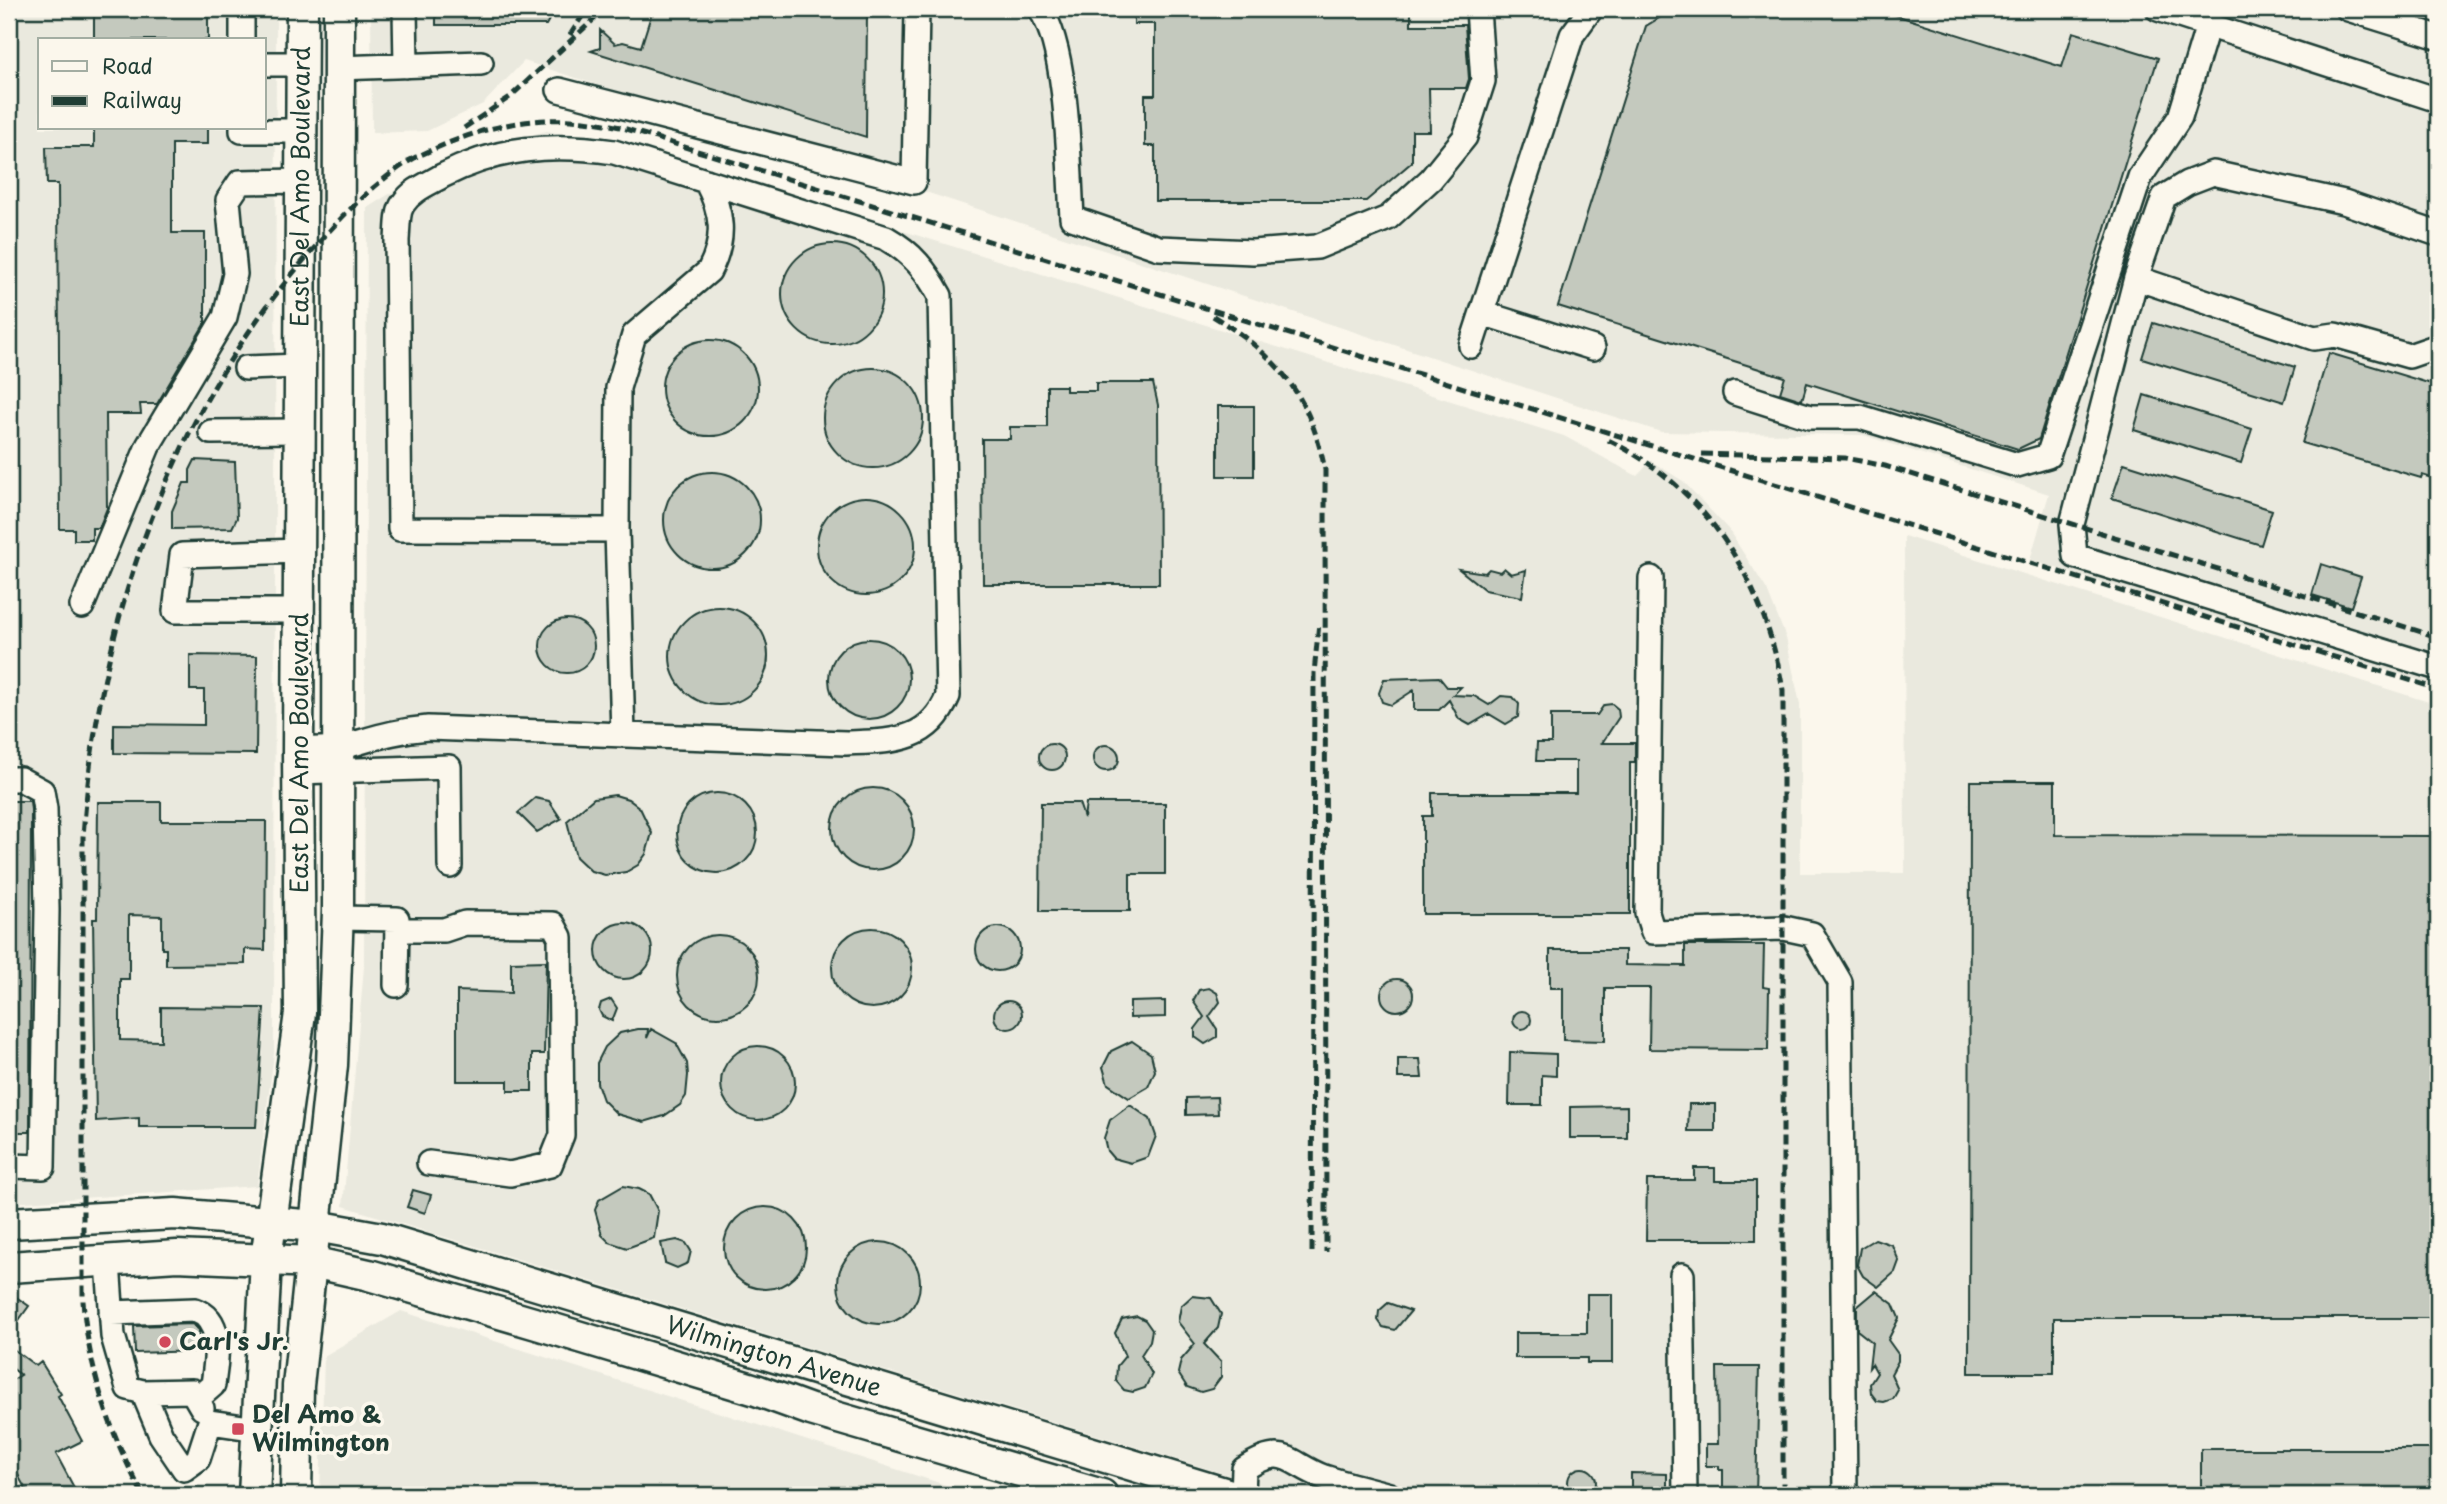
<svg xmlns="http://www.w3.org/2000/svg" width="2447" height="1504" viewBox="0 0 2447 1504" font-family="'Playpen Sans',sans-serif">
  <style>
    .built { fill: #eae9de; fill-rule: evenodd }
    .building { fill: #c4c9be; stroke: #1f3d34; stroke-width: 2 }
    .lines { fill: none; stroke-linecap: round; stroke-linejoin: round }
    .minor-casing { stroke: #1f3d34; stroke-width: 28 }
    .major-casing { stroke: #1f3d34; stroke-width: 35 }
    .minor { stroke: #fbf7ec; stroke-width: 23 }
    .major { stroke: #fbf7ec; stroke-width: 30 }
    .rail { stroke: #1f3d34; stroke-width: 5; stroke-dasharray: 10 5; stroke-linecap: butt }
    .poi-dot { fill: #d1495b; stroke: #fbf7ec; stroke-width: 2.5 }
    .labels { text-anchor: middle; stroke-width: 7; stroke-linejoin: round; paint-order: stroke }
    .street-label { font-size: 24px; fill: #1f3d34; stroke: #fbf7ec }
    .poi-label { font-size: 24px; font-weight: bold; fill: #1f3d34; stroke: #fbf7ec; text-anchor: start }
  </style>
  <rect width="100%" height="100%" fill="#fbf7ec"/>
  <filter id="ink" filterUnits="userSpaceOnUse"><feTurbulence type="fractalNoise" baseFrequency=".0143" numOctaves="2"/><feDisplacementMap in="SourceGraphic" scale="14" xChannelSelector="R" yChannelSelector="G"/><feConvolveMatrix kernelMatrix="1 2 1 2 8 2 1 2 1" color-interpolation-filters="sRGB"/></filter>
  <g filter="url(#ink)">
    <path class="built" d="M9,9H276L274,1053L257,1186L9,1203ZM40,40H264V128H40Z
      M371,9H2438V686L2030,560L2049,494L1863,435L1661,432L524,61L483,104L427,131L372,133Z
      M547,131L655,154L1564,436L1637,476L1651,461L1683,481L1728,529L1767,590L1786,638L1800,704V873H1905L1904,536L2438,705V1495H1294L343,1206L364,967L367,208L453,154Z
      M401,1311L977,1495H320L324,1356Z"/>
    <path class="building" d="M94,9H208V40H94Z
      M436,9H555L546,25H436Z
      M653,9H867L866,137L591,51L600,48V30L615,44L623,42L641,47Z
      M1134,9H1411V25H1465L1469,79L1466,88H1429L1430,131H1412V162L1366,201H1155V146H1145V95H1155V24H1134Z
      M1674,9H1876L2062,67L2073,32L2158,58L2039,439L2018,449L1807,383L1802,400L1780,393L1785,377L1558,306L1646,26Z
      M94,128H208V144H172V233H205V323L157,404H140L141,414H106L107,508L99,528H92V540H74V529H60L58,184H47L46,147H94Z
      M782 294a50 50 0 1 1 100 0a50 50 0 1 1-100 0Z
      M2153,323L2295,367L2284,402L2142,358Z
      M662 388a48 48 0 1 1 96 0a48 48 0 1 1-96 0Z
      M2329,353L2438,386V480L2422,475L2421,478L2302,443Z
      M823 418a50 50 0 1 1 100 0a50 50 0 1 1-100 0Z
      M1096,383H1153L1158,405L1159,584H983L982,439H1010V427H1047V386H1066V391H1096Z
      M2144,395L2252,429L2241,463L2134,430Z
      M1218,406H1254V476H1218Z
      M195,460L235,462L237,518L232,528L172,529V511L184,483H190V470Z
      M2124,463L2272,510L2261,545L2112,498Z
      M664 520a48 48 0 1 1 96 0a48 48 0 1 1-96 0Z
      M817 546a49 49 0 1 1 98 0a49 49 0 1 1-98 0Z
      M2321,564L2361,577L2351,607L2312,595Z
      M1504,568L1511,574L1526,570L1522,597L1485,590L1459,569L1485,573L1489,569L1500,572Z
      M670 656a49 49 0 1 1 98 0a49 49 0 1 1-98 0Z
      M540 646a27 27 0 1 1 54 0a27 27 0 1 1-54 0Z
      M829 679a40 40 0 1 1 80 0a40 40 0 1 1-80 0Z
      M190,655L257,656L256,754L114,753V724L204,725V690H190Z
      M1439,677L1447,687H1461L1453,695L1474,696L1489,705L1501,696L1513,697L1519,704L1518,717L1506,724L1489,714L1470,725L1459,719L1449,700L1439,710H1414V690L1391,705L1382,702L1379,693L1384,679Z
      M1612,704L1618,709L1619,717L1602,743H1635V762H1630V914H1423V816H1432V793H1576V761H1536L1537,743H1551V715H1597L1604,705Z
      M1039 757a13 13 0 1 1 26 0a13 13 0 1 1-26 0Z
      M1093 758a13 13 0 1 1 26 0a13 13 0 1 1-26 0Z
      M1970,781H2055V835L2438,836V1318H2054V1373H1969Z
      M832 829a41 41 0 1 1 82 0a41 41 0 1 1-82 0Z
      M677 833a40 40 0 1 1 80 0a40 40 0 1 1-80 0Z
      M615,795L628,799L640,808L652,833L646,854L638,865L626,872L605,875L591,871L576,857L567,821L594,798Z
      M535,798L549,801L561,819L537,832L518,813Z
      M9,801H30L31,810L30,1132H9Z
      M98,802H161V821H266L265,950L245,949V964L166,965V949H162V916L129,915V979H120V1040L161,1041V1007L264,1008L256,1127H139V1118L96,1121L93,919H97Z
      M1041,803H1079L1084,818L1086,803H1165V874H1130V911H1040Z
      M596 951a28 28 0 1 1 56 0a28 28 0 1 1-56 0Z
      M976 949a22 22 0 1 1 44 0a22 22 0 1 1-44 0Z
      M832 968a40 40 0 1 1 80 0a40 40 0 1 1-80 0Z
      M677 976a41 41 0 1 1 82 0a41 41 0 1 1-82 0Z
      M1685,945H1764L1763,987L1769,988L1768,1050L1649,1049L1650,988H1605V1041L1563,1040V988H1550V950H1625V965L1685,966Z
      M546,961L544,1054H532V1091H508V1081H457V991L511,993V962Z
      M1381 995a16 16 0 1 1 32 0a16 16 0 1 1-32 0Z
      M1209,988L1217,993L1220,1002L1209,1017L1217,1029V1037L1205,1044L1195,1037V1029L1204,1017L1193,1001L1199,990Z
      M611,999L617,1008L612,1021L602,1016L599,1010L601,1003Z
      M1165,1001V1017L1130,1018V1002Z
      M994 1015a14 14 0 1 1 28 0a14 14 0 1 1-28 0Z
      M1513 1020a9 9 0 1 1 18 0a9 9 0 1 1-18 0Z
      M638,1029H648L647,1038L651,1029L676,1043L687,1063L688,1075L686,1096L680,1105L664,1116L644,1122L617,1114L603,1100L597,1083V1063L605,1047L620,1033Z
      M1132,1041L1151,1054L1155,1071L1148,1087L1129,1098L1108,1084L1103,1067L1111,1051Z
      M721 1083a37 37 0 1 1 74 0a37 37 0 1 1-74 0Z
      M1510,1052L1556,1054V1076L1542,1075V1105H1509Z
      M1398,1059H1420L1422,1078H1398Z
      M1217,1097L1218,1114L1186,1115V1098Z
      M1689,1104H1715V1131H1688Z
      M1130,1105L1150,1119L1156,1136L1148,1157L1131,1163L1113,1158L1107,1151L1104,1138L1110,1120Z
      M1627,1106V1138H1570V1107Z
      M1694,1168H1715V1181H1756V1240H1646L1647,1180H1694Z
      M623,1186L639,1189L649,1194L658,1211L654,1238L627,1248L609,1242L602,1235L595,1210L599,1200Z
      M413,1190L431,1195L425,1213L407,1207Z
      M724 1248a41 41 0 1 1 82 0a41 41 0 1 1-82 0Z
      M1875,1239L1892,1245L1899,1261L1895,1272L1878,1287L1863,1276L1857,1265L1860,1248Z
      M677,1240L686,1243L691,1251L688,1263L677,1268L665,1263L661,1243Z
      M838 1283a41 41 0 1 1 82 0a41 41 0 1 1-82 0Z
      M1876,1291L1893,1304L1899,1318L1888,1340L1898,1354V1361L1891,1374L1898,1390L1893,1399L1884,1402L1877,1401L1871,1393L1870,1384L1877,1373L1872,1364L1869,1368L1872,1342L1857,1330V1307Z
      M9,1292L29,1306L9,1334Z
      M1587,1294H1612V1363H1587V1358H1515V1333H1587Z
      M1192,1296L1211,1298L1221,1314L1218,1328L1204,1344L1221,1362V1377L1212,1389L1201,1392L1187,1387L1178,1373L1181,1360L1195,1344L1178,1322L1181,1306Z
      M1388,1303L1411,1311L1395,1330L1383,1327L1378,1320L1379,1311Z
      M1137,1316L1145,1320L1152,1330L1150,1341L1141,1355L1152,1374L1145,1388L1133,1392L1124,1390L1116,1381L1117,1366L1125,1356L1115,1333L1122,1319Z
      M192,1324L199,1330V1351L135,1353L134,1326Z
      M9,1346L36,1366L41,1362L61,1394L58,1396L82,1441L56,1454L78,1495H29L20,1479L9,1454V1382L21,1375L9,1366Z
      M1717,1367H1759L1756,1495H1723V1470H1719V1466H1706V1444H1718Z
      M2201,1449H2438V1495H2201Z
      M1568 1482a14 14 0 1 1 28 0a14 14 0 1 1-28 0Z
      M1631,1473L1667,1474V1495H1631Z"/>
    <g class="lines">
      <defs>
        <path id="minor" d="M242,9V40
          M405,9L406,66
          M1040,9C1068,48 1069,167 1072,218L1159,248L1253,252L1317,247L1388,218L1431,179L1465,137L1483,81L1478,9
          M2158,9L2438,100
          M2348,9L2438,37
          M264,64H302
          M338,68L481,63
          M559,90L914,182L917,9
          M242,128V131H302
          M2438,234L2344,202L2213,173L2187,183L2164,197L2136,278L2314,338L2335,335L2409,356L2438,346
          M2136,278L2072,524L2075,556L2438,668
          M1482,313L1593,348
          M1471,346L1572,35L1591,9
          M246,368L299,366
          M1735,393L1810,417H1860L2017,465L2048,456L2140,177L2180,117L2208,25
          M211,432L299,431
          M300,551L182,555L175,611H301
          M1651,578L1647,913L1653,932L1784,928L1812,934L1840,982L1845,1495
          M82,606L148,446L225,317L235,274L228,200L240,182L301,181
          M623,735L617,530L618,388L634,335L709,271C726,238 723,213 706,181
          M298,751C312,748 328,750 342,747C375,738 393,731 428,728L846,743C891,741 929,743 948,696L940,296C926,270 912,253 886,238L614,152C551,143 499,147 442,176C428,184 412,190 403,204C397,212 398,230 397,240L400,529L617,530
          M298,772L449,767L450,866
          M9,779H20L42,791L45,809L47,910L43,1167L9,1166
          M337,918L397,919L396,985
          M397,930H444L465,923L553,924L560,937L562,1135L550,1165L510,1174L429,1163
          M108,1262L113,1336L128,1388L143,1392L161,1435L184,1469L198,1459L210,1422L257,1429
          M1682,1275L1685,1495
          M111,1313L195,1310C225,1320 216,1360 213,1385L197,1399
          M142,1392L192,1391L202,1408
          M1243,1495L1244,1469C1285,1442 1287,1463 1324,1477C1345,1484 1368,1489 1389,1495"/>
        <g id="major">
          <path id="s1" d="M9,1223L175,1214L316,1226L382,1238L1231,1495"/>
          <path d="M9,1267L177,1256L312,1262L369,1275L537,1324L756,1390L811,1410L1102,1495"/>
          <path id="s2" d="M254,1495L266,1259L300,1013L298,751L302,9"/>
          <path d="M296,1495L298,1386L332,1065L338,911L339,9"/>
        </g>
      </defs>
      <use href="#minor" class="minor-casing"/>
      <use href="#major" class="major-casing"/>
      <use href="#minor" class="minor"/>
      <use href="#major" class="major"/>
      <path class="rail" d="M570,35L587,9
        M464,128L510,97L605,9
        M408,161C480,126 540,109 620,127L2438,689
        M1213,316C1278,356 1310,395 1325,470L1326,1252
        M1608,440C1708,488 1765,583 1783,690V1495
        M1702,454L1845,458L1885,466L2438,637
        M1312,1252L1314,673L1319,623
        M143,1495C110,1433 89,1372 83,1301V837C98,627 165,422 304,260C337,221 372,183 416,157"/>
    </g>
  </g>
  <g class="poi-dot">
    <circle cx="165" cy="1342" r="7"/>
    <rect x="231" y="1422" width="14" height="14" rx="3.5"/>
  </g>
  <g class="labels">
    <g class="street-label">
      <text dy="8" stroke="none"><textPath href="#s2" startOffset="1311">East Del Amo Boulevard</textPath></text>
      <text transform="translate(300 753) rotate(-90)" y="8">East Del Amo Boulevard</text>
      <text dy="8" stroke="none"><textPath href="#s1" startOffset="784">Wilmington Avenue</textPath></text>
    </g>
    <g class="poi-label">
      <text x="179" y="1350">Carl's Jr.</text>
      <text x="252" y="1423">Del Amo &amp;<tspan x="252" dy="28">Wilmington</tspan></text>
    </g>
  </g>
  <rect width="2447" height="1504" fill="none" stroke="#fbf7ec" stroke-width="35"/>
  <rect x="18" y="18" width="2412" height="1469" fill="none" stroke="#1f3d34" stroke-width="2.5" filter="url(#ink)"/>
  <rect x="38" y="38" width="228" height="91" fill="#fbf7ec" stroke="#a3ada2" stroke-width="2"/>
  <rect x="52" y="61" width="35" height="10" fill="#fbf7ec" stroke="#a3ada2" stroke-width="2"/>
  <text x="102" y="74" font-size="21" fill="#1f3d34">Road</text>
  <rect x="52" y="96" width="35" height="10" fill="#1f3d34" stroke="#a3ada2" stroke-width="2"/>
  <text x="102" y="108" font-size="21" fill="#1f3d34">Railway</text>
</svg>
